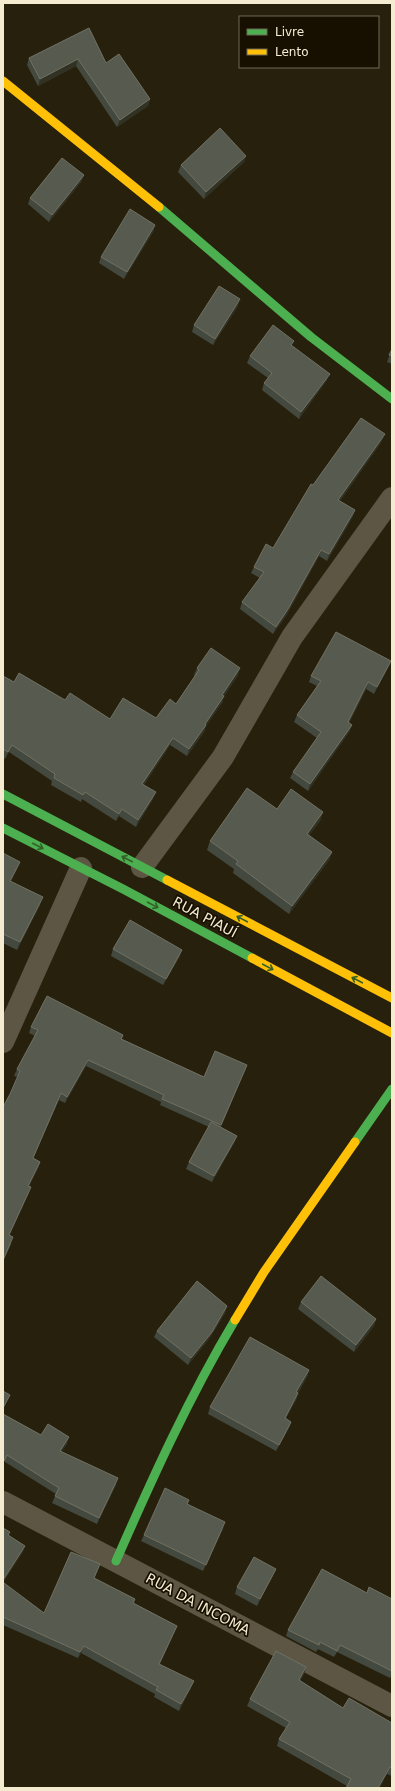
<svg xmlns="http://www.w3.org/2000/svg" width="395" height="1791" viewBox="0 0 395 1791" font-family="'DejaVu Sans',sans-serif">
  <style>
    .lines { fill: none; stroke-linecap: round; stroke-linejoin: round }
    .street { stroke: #5d5644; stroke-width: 22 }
    .fast { stroke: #4caf50; stroke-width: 9 }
    .slow { stroke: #ffc107; stroke-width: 9 }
    .wall { fill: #44493f }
    .shaded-wall { fill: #313124 }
    .building { fill: #575b4f; stroke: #707163 }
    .oneway { stroke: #326028 }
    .labels { text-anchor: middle; stroke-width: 3.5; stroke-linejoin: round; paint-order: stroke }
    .street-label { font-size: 14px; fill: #f5ebd1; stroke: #171000 }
  </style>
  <rect width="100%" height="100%" fill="#27200c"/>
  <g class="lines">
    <path class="street" d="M142,867L223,757L292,637L392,498
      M3,1042L81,868
      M3,1502L392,1706"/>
    <path class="fast" d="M159,207L311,337L392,399
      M3,794L167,880
      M3,828L123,889L252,958
      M355,1142L392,1089
      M116,1561C152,1479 189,1397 235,1320"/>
    <path class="slow" d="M3,81L159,207
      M167,880L392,998
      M252,958L392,1033
      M235,1320L264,1272L355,1142"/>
  </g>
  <path class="wall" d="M89,28L106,63L150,99L148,106L117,127L76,66L38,86L27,65L29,58Z
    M246,156L244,162L204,199L178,172L181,165Z
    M84,175L81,182L49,222L28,204L30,198Z
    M155,225L153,232L124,279L99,263L101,257Z
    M238,306L213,345L192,332L194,325Z
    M292,346L327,380L299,419L262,390L264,383L268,378L247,363L250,356Z
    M392,349V364L387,362Z
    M382,441L340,501L355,510L353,516L327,561L319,556L286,616L273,634L240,609L242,602L260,578L251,573L254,567L273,548L313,485Z
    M391,661L388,667L374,694L366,689L349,723L352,725L349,732L308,791L290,778L293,772L317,738L294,722L297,715L317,686L309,682L311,676Z
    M197,668L238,675L224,696L222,703L206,726L204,732L187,756L170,745L144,785L153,799L136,827L119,816L116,821L82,799L81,802L51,785L52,781L9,752L5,759L3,757V676L14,682L65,700L110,719L156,718L176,704L195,676L194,675Z
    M277,809L323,812L320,821L309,835L332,852L329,860L289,914L233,873L234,869L207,850L210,841Z
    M3,853L17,869L11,881L40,905L17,950L3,943Z
    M113,949L180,956L163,985L111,956Z
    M31,1027L123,1035L122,1039L204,1077L247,1065L221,1127L237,1136L234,1143L212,1182L186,1169L189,1162L209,1127L160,1105L161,1102L86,1066L65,1103L59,1100L33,1158L40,1162L38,1168L29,1186L28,1194L9,1235L11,1244L3,1262V1107L10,1094L18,1077L14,1076L17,1069L35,1036L29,1033Z
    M301,1302L376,1319L374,1326L354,1352L298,1309Z
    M227,1306L225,1313L209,1339L188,1365L154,1337L157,1331Z
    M309,1370L307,1377L298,1393L296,1400L286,1418L291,1422L289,1428L276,1451L208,1414L210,1407Z
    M3,1414L41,1435L67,1444L61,1452L116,1485L97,1524L52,1503L56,1494L5,1462Z
    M189,1500L187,1504L223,1529L203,1571L141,1541L144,1535Z
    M276,1569L273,1575L257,1606L235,1594L237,1587Z
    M97,1571L94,1578L135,1599L134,1603L177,1626L174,1633L160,1664L191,1688L179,1711L154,1697L155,1694L81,1653L78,1658L3,1625V1584L44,1613Z
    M367,1593L392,1599V1674L390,1678L337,1652L334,1657L318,1649L316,1652L286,1636L288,1630Z
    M306,1667L304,1674L300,1681L343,1708L392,1723V1776L387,1774L347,1786L277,1746L279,1739L286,1728L247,1706L250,1699Z"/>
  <path class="shaded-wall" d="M78,59L76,66L38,86L40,79Z
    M150,99L148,106L117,127L120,120Z
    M246,156L244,162L204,199L206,192Z
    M84,175L81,182L49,222L52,215Z
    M155,225L153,232L124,279L127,272Z
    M240,299L238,306L213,345L215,339Z
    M330,374L327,380L299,419L301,412Z
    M385,434L382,441L336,507L338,500Z
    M355,510L353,516L327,561L329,554Z
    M321,550L319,556L286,616L273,634L276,627Z
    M391,661L388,667L374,694L377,687Z
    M240,668L238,675L220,702L222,695Z
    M368,682L366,689L346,729L348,722Z
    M224,696L222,703L206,726L204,732L187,756L189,749Z
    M352,725L349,732L308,791L310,784Z
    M173,738L170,745L140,791L142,784Z
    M12,745L9,752L5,759L8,752Z
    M156,792L153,799L136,827L138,820Z
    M122,809L119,816L116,821L119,814Z
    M323,812L320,821L304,842L307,834Z
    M332,852L329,860L289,914L292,906Z
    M20,862L17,869L7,888L10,881Z
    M43,897L40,905L17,950L20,942Z
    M182,950L180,956L163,985L166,979Z
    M88,1060L86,1066L65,1103L67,1097Z
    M247,1065L245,1071L219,1131L221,1125Z
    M61,1093L59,1100L30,1165L33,1158Z
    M237,1136L234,1143L212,1182L214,1176Z
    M40,1162L38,1168L25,1192Z
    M31,1187L28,1194L6,1242L9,1235Z
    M227,1306L225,1313L209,1339L188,1365L191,1358Z
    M376,1319L374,1326L354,1352L356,1345Z
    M309,1370L307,1377L294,1399L296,1392Z
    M298,1393L296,1400L282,1425L285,1418Z
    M10,1395L7,1401L3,1410V1408Z
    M291,1422L289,1428L276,1451L279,1445Z
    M69,1437L67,1444L58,1457L60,1451Z
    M118,1478L116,1485L97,1524L99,1518Z
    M225,1522L223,1529L203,1571L206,1565Z
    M25,1546L23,1552L3,1583V1580Z
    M276,1569L273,1575L257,1606L260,1599Z
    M177,1626L174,1633L157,1670L159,1664Z
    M84,1646L81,1653L78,1658L80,1652Z
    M306,1667L304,1674L297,1687L299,1680Z
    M194,1681L191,1688L179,1711L181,1704Z
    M390,1767L387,1774L380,1788H378Z"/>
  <path class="building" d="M89,28L106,63L119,54L150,99L120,120L78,59L40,79L29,58Z
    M220,128L246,156L206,192L181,165Z
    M62,158L84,175L52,215L30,198Z
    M130,209L155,225L127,272L101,257Z
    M219,286L240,299L215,339L194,325Z
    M273,325L294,341L291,345L330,374L301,412L264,383L272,373L250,356Z
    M392,349V356L389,355Z
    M361,418L385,434L338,500L355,510L329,554L321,550L288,609L276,627L242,602L264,572L254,567L266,544L273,548L311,484L313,485Z
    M336,632L391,661L377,687L368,682L348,722L352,725L310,784L293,772L321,732L297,715L321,681L311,676Z
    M211,648L240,668L222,695L224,696L205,724L206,725L189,749L173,738L142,784L156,792L138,820L122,809L119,814L85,792L83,795L54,778L55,774L12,745L8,752L3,749V676L14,682L19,673L65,700L70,693L110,719L123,698L156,718L170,699L176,704L199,670L197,668Z
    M247,788L277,809L291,789L323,812L307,834L332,852L292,906L236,864L238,861L210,841Z
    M3,853L20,862L10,881L43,897L20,942L3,934Z
    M130,920L182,950L166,979L113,949Z
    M47,996L123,1035L121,1039L204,1077L215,1051L247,1065L221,1125L162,1099L164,1095L88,1060L67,1097L61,1093L33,1158L40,1162L28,1186L31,1187L9,1235L13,1237L3,1260V1107L10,1094L20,1071L17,1069L38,1030L31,1027Z
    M211,1122L237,1136L214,1176L189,1162Z
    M321,1276L376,1319L356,1345L301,1302Z
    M197,1281L227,1306L212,1332L191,1358L157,1331Z
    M250,1337L309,1370L296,1392L298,1393L285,1418L291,1422L279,1445L210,1407Z
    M3,1391L10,1395L3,1408Z
    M3,1414L41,1435L48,1424L69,1437L60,1451L118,1478L99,1518L55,1496L59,1488L7,1455L3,1463Z
    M165,1488L189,1500L187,1504L225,1522L206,1565L144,1535Z
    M3,1528L10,1532L8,1535L25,1546L3,1580Z
    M71,1552L100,1564L94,1578L135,1599L133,1603L177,1626L159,1664L194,1681L181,1704L156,1690L158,1687L84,1646L80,1652L3,1617V1584L4,1583L44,1613Z
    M254,1557L276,1569L260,1599L237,1587Z
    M322,1569L367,1593L369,1587L392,1599V1671L340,1645L337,1651L320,1642L319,1645L288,1630Z
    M276,1651L306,1667L299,1680L343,1708L349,1698L392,1723V1768L390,1767L378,1788H346L351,1779L279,1739L290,1722L250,1699Z"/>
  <defs><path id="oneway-shaft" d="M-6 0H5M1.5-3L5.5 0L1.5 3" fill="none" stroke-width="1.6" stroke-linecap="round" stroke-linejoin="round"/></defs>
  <g class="oneway">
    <use href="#oneway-shaft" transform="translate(38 846) rotate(27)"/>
    <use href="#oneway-shaft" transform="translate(127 859) rotate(-153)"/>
    <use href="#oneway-shaft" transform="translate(153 905) rotate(28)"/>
    <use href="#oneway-shaft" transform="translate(242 919) rotate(-152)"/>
    <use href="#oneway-shaft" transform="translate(268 967) rotate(28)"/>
    <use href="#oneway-shaft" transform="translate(357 980) rotate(-152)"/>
  </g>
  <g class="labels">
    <g class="street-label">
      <text transform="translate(205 917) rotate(28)" y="5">RUA PIAUÍ</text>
      <text transform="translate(198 1604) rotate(28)" y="5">RUA DA INCOMA</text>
    </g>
  </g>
  <rect width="395" height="1791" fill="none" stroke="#f5ebd1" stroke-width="8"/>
  <rect x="239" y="16" width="140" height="52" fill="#171000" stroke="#706854"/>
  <rect x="247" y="29" width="20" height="6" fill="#4caf50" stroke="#706854"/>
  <text x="275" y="36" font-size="12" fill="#f5ebd1">Livre</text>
  <rect x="247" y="49" width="20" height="6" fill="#ffc107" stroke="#706854"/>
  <text x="275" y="56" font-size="12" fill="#f5ebd1">Lento</text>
</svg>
